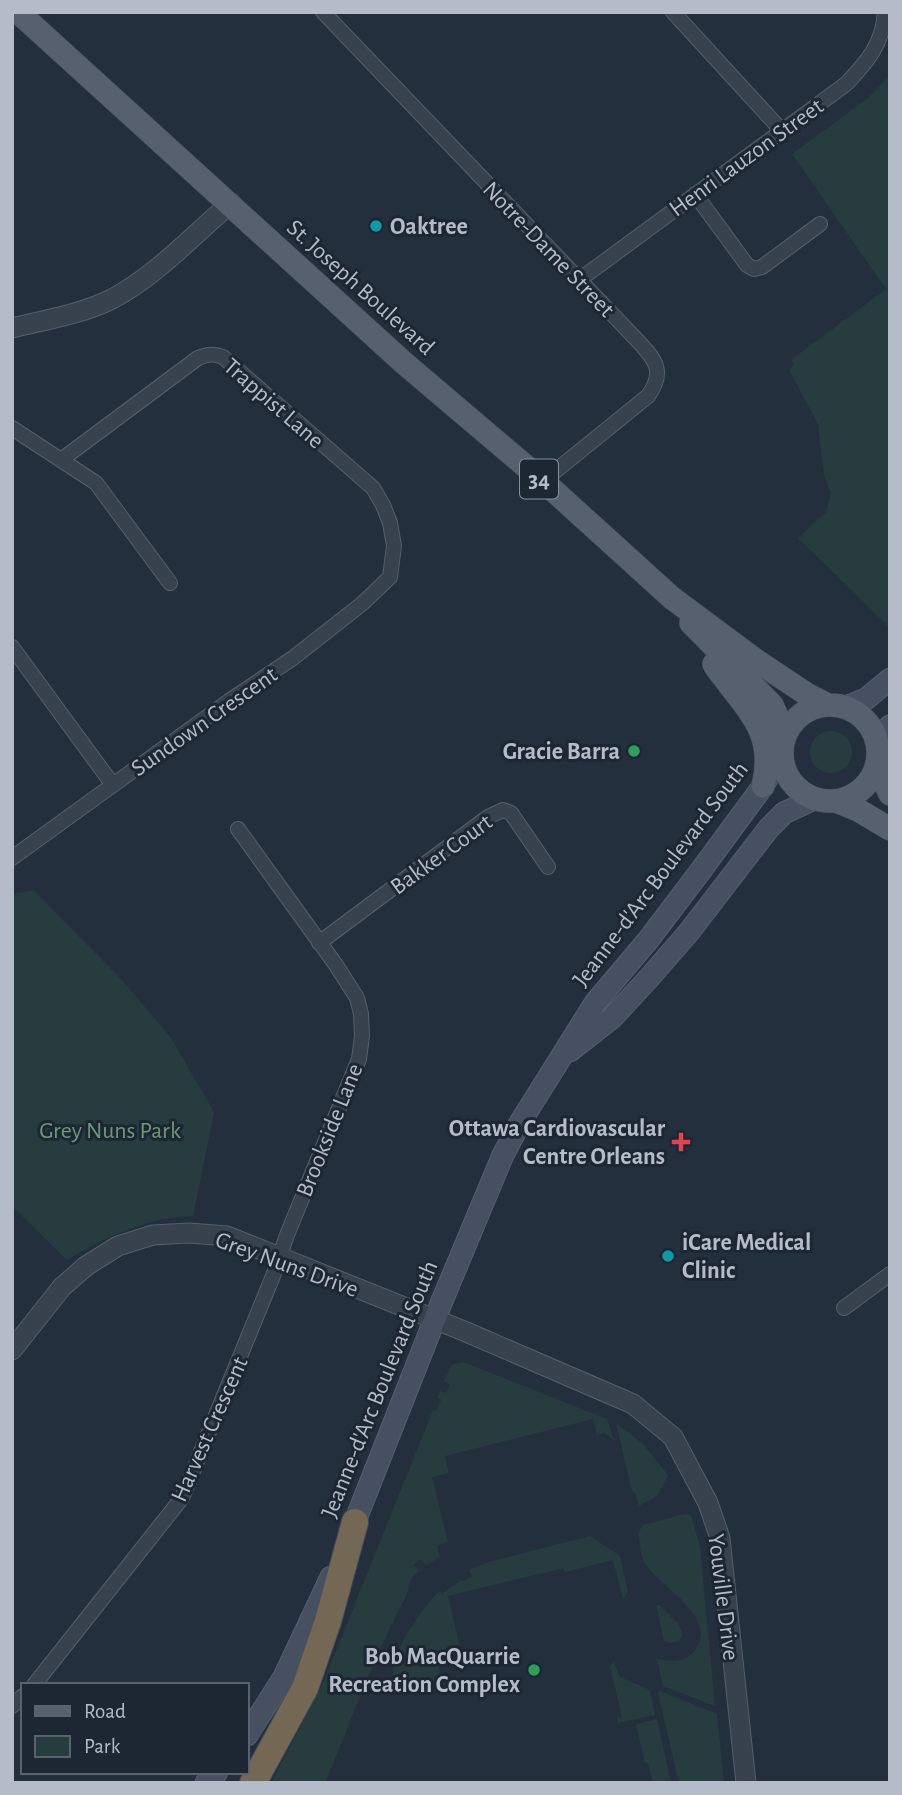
<svg xmlns="http://www.w3.org/2000/svg" width="902" height="1795" viewBox="0 0 902 1795" font-family="'Alegreya Sans',sans-serif">
  <style>
    .green { fill: #263c3f }
    .lines { fill: none; stroke-linecap: round; stroke-linejoin: round }
    .minor-casing { stroke: #565f6c; stroke-width: 16 }
    .tertiary-casing { stroke: #565f6c; stroke-width: 21 }
    .secondary-casing { stroke: #565f6c; stroke-width: 23 }
    .primary-casing { stroke: #414a57; stroke-width: 24 }
    .motorway-casing { stroke: #434c59; stroke-width: 28 }
    .minor { stroke: #38414e; stroke-width: 14 }
    .tertiary { stroke: #38414e; stroke-width: 19 }
    .secondary { stroke: #465061; stroke-width: 21 }
    .primary { stroke: #56606e; stroke-width: 23 }
    .motorway { stroke: #746855; stroke-width: 26 }
    .culture-dot { fill: #0f9aa8; stroke: #1d2633; stroke-width: 2.5 }
    .leisure-dot { fill: #2e9e5b; stroke: #1d2633; stroke-width: 2.5 }
    .health-dot { fill: #e0444e; stroke: #1d2633; stroke-width: 2.5 }
    .labels { text-anchor: middle; stroke-width: 6; stroke-linejoin: round; paint-order: stroke }
    .shield { fill: #1d2633; stroke: #878f9c; stroke-width: 2 }
    .shield-label { font-size: 23px; font-weight: bold; fill: #b4bcc9 }
    .street-label { font-size: 24px; fill: #b4bcc9; stroke: #1d2633 }
    .poi-label { font-size: 24px; font-weight: bold; fill: #b4bcc9; stroke: #1d2633; text-anchor: end }
    .park-label { font-size: 24px; fill: #6b9a76; stroke: #1d2633 }
  </style>
  <rect width="100%" height="100%" fill="#242f3e"/>
  <path class="green" d="M890,75V628L798,538L826,512L831,493L824,475L818,424L789,370L794,365L791,360L886,289L792,154L868,98Z
    M810 752a21 21 0 1 1 42 0a21 21 0 1 1-42 0Z
    M33,890L122,980L171,1038L214,1112L193,1216C147,1217 106,1237 67,1260L12,1206V894Z
    M463,1362L607,1419L614,1440L604,1433L597,1435L593,1419L445,1456L449,1473L432,1477L448,1542L437,1546L440,1557L426,1565L420,1559L414,1565L419,1571C404,1583 412,1586 405,1598C374,1657 351,1721 325,1783H271L324,1681L433,1410L436,1411L441,1400L437,1398L440,1391L446,1393L450,1384L444,1381L452,1365Z
    M616,1423L643,1444L668,1475L658,1495L639,1506L635,1493L632,1491Z
    M685,1514L691,1515L700,1546L715,1706L663,1686L657,1659C670,1661 685,1664 695,1650C720,1617 660,1587 645,1564C640,1556 640,1542 638,1533L643,1525Z
    M590,1536L620,1556L628,1592L623,1599L613,1560L565,1572L563,1568L448,1596L461,1652L437,1660L442,1679L440,1683L410,1690L398,1685L393,1673C397,1642 419,1614 439,1591L442,1594L461,1580L464,1581L472,1576L469,1570L485,1563Z
    M656,1605H659L679,1625L683,1634L679,1641L671,1643L664,1641Z
    M614,1662L620,1677L650,1690L655,1715L618,1723L617,1718L622,1717L610,1666Z
    M660,1691L717,1714L724,1783H679L658,1693Z
    M657,1719L671,1783H653L648,1763H645L636,1724Z"/>
  <g class="lines">
    <defs>
      <path id="minor" d="M323,12L636,339C655,359 666,371 648,396L543,481
        M673,12L782,131
        M695,194L747,265L754,269L762,267L820,224
        M579,280L846,84C867,62 883,44 885,12
        M12,428L96,483L170,583
        M12,647L113,785
        M12,858L229,701L293,658L363,603L390,577L394,546L390,523L383,505L373,488L223,357C214,353 207,354 198,358L61,460
        M319,943L488,817L503,810L511,813L548,867
        M844,1308L890,1274
        M34,1685L182,1498L273,1276L287,1235L359,1059L362,1036L361,1014L357,998L336,965L238,829
        M12,1706L23,1696"/>
      <path id="tertiary" d="M12,328C45,320 82,314 112,299C157,275 192,236 231,203
        M12,1350L62,1287L86,1266L118,1246L153,1235L189,1233L227,1236L464,1331L633,1404L673,1437L708,1503L720,1538L746,1783"/>
      <path id="secondary" d="M846,707L866,699L890,679
        M878,750L890,726
        M570,1051L612,1018L649,978L689,932L769,828L784,813L814,799
        M350,1534L442,1301L503,1155L521,1121L595,1003L649,939L702,869L763,786L781,754
        M247,1735L284,1677L331,1577
        M206,1783L217,1772"/>
      <path id="primary" d="M18,12L404,363L543,481L672,598L754,659L808,695L828,705
        M691,623L772,705L785,734
        M714,664C718,672 725,678 730,686C757,719 774,742 763,786
        M782 753a48 48 0 1 1 96 0a48 48 0 1 1-96 0Z
        M877,766L890,794
        M836,801L858,810L890,829"/>
      <path id="motorway" d="M253,1783L305,1688L328,1621L355,1522"/>
    </defs>
    <use href="#minor" class="minor-casing"/>
    <use href="#tertiary" class="tertiary-casing"/>
    <use href="#secondary" class="secondary-casing"/>
    <use href="#primary" class="primary-casing"/>
    <use href="#motorway" class="motorway-casing"/>
    <use href="#minor" class="minor"/>
    <use href="#tertiary" class="tertiary"/>
    <use href="#secondary" class="secondary"/>
    <use href="#primary" class="primary"/>
    <use href="#motorway" class="motorway"/>
  </g>
  <g class="culture-dot">
    <circle cx="376" cy="226" r="7"/>
    <circle cx="668" cy="1256" r="7"/>
  </g>
  <g class="leisure-dot">
    <circle cx="634" cy="751" r="7"/>
    <circle cx="534" cy="1670" r="7"/>
  </g>
  <path class="health-dot" d="M677.5 1131.5h7v7h7v7h-7v7h-7v-7h-7v-7h7z"/>
  <g class="labels">
    <rect class="shield" x="520" y="459.5" width="38" height="39" rx="5"/>
    <g class="shield-label">
      <text x="539" y="487">34</text>
    </g>
    <g class="street-label">
      <text transform="translate(746 157) rotate(-36)" y="8">Henri Lauzon Street</text>
      <text transform="translate(549 249) rotate(46)" y="8">Notre-Dame Street</text>
      <text transform="translate(361 287) rotate(42)" y="8">St. Joseph Boulevard</text>
      <text transform="translate(274 403) rotate(41)" y="8">Trappist Lane</text>
      <text transform="translate(204 721) rotate(-35)" y="8">Sundown Crescent</text>
      <text transform="translate(441 854) rotate(-36)" y="8">Bakker Court</text>
      <text transform="translate(660 874) rotate(-53)" y="8">Jeanne-d'Arc Boulevard South</text>
      <text transform="translate(329 1130) rotate(-68)" y="8">Brookside Lane</text>
      <text transform="translate(287 1264) rotate(20)" y="8">Grey Nuns Drive</text>
      <text transform="translate(379 1389) rotate(-68)" y="8">Jeanne-d'Arc Boulevard South</text>
      <text transform="translate(209 1429) rotate(-66)" y="8">Harvest Crescent</text>
      <text transform="translate(724 1597) rotate(83)" y="8">Youville Drive</text>
    </g>
    <g class="poi-label">
      <text x="390" y="234" text-anchor="start">Oaktree</text>
      <text x="620" y="759">Gracie Barra</text>
      <text x="665" y="1136">Ottawa Cardiovascular<tspan x="665" dy="28">Centre Orleans</tspan></text>
      <text x="682" y="1250" text-anchor="start">iCare Medical<tspan x="682" dy="28">Clinic</tspan></text>
      <text x="520" y="1664">Bob MacQuarrie<tspan x="520" dy="28">Recreation Complex</tspan></text>
    </g>
    <g class="park-label">
      <text x="110" y="1138">Grey Nuns Park</text>
    </g>
  </g>
  <rect width="902" height="1795" fill="none" stroke="#b4bcc9" stroke-width="28"/>
  <rect x="21" y="1683" width="228" height="91" fill="#1d2633" stroke="#59626f" stroke-width="2"/>
  <rect x="35" y="1706" width="35" height="10" fill="#56606e" stroke="#59626f" stroke-width="2"/>
  <text x="84" y="1718" font-size="21" fill="#b4bcc9">Road</text>
  <rect x="35" y="1736" width="35" height="21" fill="#263c3f" stroke="#59626f" stroke-width="2"/>
  <text x="84" y="1753" font-size="21" fill="#b4bcc9">Park</text>
</svg>
